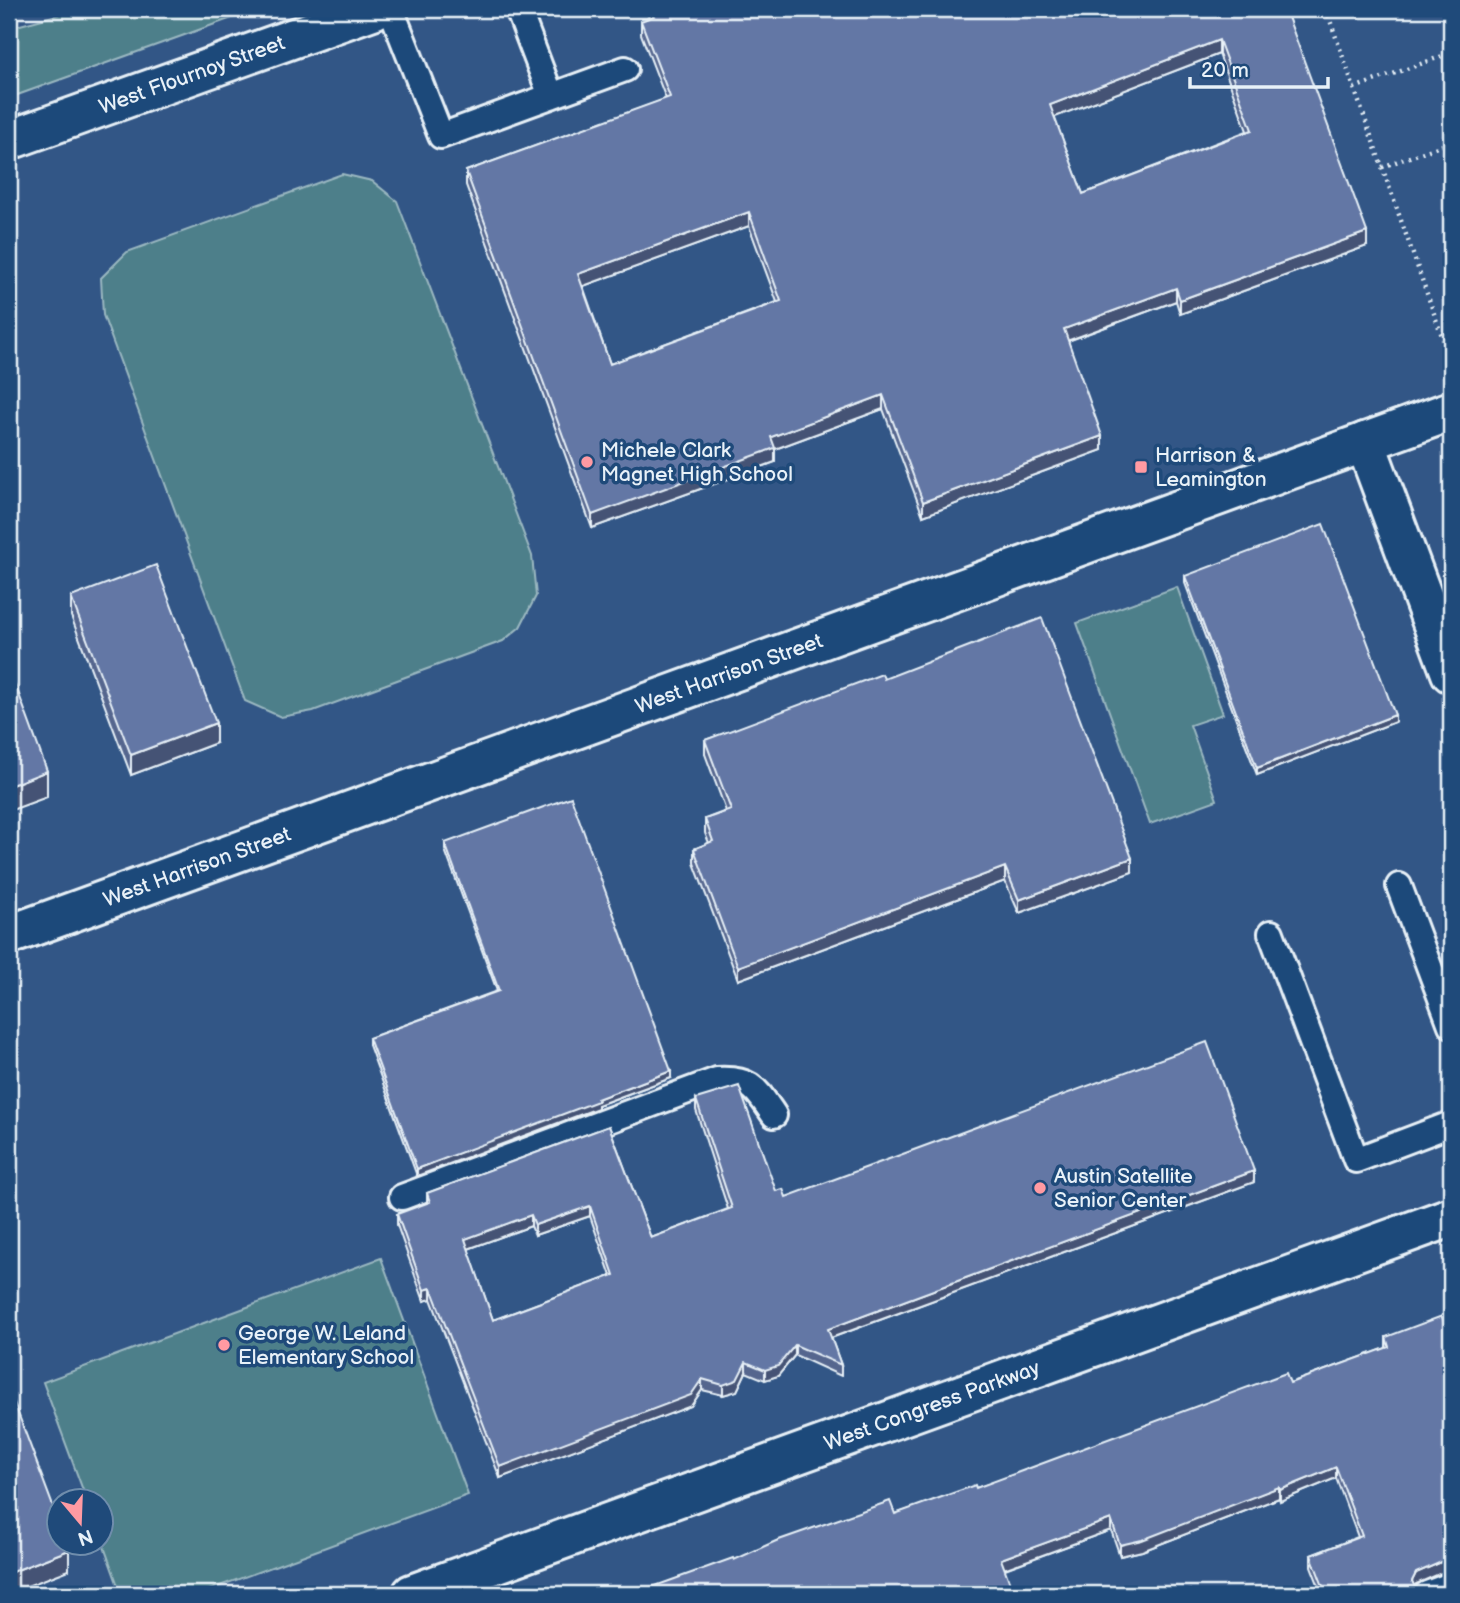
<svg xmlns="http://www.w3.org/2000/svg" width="1460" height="1603" viewBox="0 0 1460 1603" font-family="'Balsamiq Sans',sans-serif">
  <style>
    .green { fill: #4e7f8a; stroke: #9bb8c1; stroke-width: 2 }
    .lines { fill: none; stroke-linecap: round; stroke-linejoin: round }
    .lane-casing { stroke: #e8f1f8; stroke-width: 30 }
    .street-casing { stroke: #e8f1f8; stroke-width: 44 }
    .secondary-casing { stroke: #e8f1f8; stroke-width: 44 }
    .path { stroke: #e8f1f8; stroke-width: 4.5; stroke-dasharray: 2 5; stroke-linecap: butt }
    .lane { stroke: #1f4a7a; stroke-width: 24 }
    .street { stroke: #1f4a7a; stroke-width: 38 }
    .secondary { stroke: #1f4a7a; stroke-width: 38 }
    .wall { fill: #55668e; stroke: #e8f1f8; stroke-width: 2; fill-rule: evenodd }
    .shaded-wall { fill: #455374; stroke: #e8f1f8; stroke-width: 2 }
    .building { fill: #6377a5; stroke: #e8f1f8; stroke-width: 2; fill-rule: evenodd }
    .poi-dot { fill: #ff9aa2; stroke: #1f4a7a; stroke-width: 2.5 }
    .labels { text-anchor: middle; stroke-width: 7; stroke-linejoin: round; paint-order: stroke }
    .street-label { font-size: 21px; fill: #e8f1f8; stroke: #1f4a7a }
    .poi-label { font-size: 21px; fill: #e8f1f8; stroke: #1f4a7a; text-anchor: start }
  </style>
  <rect width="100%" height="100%" fill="#325686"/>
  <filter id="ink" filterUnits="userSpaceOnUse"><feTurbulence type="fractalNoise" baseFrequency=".0143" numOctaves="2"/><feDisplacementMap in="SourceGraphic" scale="14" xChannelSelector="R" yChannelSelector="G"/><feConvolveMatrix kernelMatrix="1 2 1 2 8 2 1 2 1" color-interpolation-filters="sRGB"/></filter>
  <g filter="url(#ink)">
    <path class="green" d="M79,9H257L9,98V28Z
      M342,174L372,181L397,201L532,556L536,596L520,627L503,641L313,711L281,717L245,701L103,315L101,278L127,252Z
      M1177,587L1223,714L1190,725L1217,800L1150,824L1077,623Z
      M381,1258L468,1495L198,1594H121L102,1541V1502L87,1501L43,1382Z"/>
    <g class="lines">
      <defs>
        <path id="lane" d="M391,9L441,136L625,69
          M518,9L551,96
          M1399,886L1451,1025
          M1271,933L1356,1160L1451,1124
          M402,1197L717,1080C752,1078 756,1089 774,1115
          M1427,1594L1451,1585"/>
        <g id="street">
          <path d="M1365,442L1451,673"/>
          <path id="s1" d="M412,1594L1451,1217"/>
        </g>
        <g id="secondary">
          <path id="s2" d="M9,140L375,9"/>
          <path id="s3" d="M9,935L1451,411"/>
        </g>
      </defs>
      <use href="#lane" class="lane-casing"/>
      <use href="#street" class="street-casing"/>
      <use href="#secondary" class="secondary-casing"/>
      <path class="path" d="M1326,9L1447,350
        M1354,88L1451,53
        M1382,167L1451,142"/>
      <use href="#lane" class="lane"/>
      <use href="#street" class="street"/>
      <use href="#secondary" class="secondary"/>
    </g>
    <path class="wall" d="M646,9H1285L1367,246L1180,314L1176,301L1068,341L1102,450L923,516L883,409L775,449V462L592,528L466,185V171L666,99L641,34V21L649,18ZM1219,54L1247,131L1083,194L1054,117ZM749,226L777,302L610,364L583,286Z
      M1185,576L1395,722L1257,775L1185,583Z
      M71,597L216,743L131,775L71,616Z
      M884,679L1132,872L1019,913L1005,881L738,980L694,863V849L709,843L705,833V819L726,811L705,754V740Z
      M445,843L671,1078L598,1105V1108L417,1176L369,1045V1038L497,991L445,850Z
      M696,1099L776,1191L786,1197L1254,1182L831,1338L841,1365V1376L795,1355L778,1376L765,1380L746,1372L737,1391L723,1395L702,1390L691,1406L500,1478L431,1299L424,1301L397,1225V1214L427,1203V1193L609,1126L651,1238L728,1209L696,1110ZM590,1216L611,1276L493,1320L468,1249L531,1226L535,1235Z
      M1451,1320V1571H1446L1416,1584L1415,1587L1418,1594H1322L1311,1566V1555L1358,1537L1336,1478L1280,1501L1279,1498L1142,1551L1120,1556L1111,1530L1005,1569L734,1560L895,1514L976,1488L1290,1383L1386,1348V1337L1444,1323Z"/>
    <path class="shaded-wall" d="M1219,40V54L1050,119V105Z
      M749,212V226L578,288V274Z
      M1367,232V246L1180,314V300Z
      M1176,288V301L1064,342V329Z
      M883,395V409L775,449V462L592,528V515L771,437Z
      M1102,436V450L923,516V502Z
      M1395,715V722L1257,775V768Z
      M216,723V743L131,775V755Z
      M47,771V797L9,811V786Z
      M1132,858V872L1019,913V900Z
      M1005,867V881L738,980V967Z
      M671,1071V1078L598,1105V1108L417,1176V1169L597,1099Z
      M1254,1171V1182L828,1339V1329Z
      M590,1206V1216L535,1235V1225Z
      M531,1215V1226L465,1250V1239Z
      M431,1288V1299L424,1301V1290Z
      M795,1345V1355L778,1376L765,1380V1370Z
      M746,1362V1372L737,1391L723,1395V1385Z
      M702,1379V1390L691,1406L500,1478V1467Z
      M1336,1467V1478L1280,1501V1490Z
      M1279,1487V1498L1142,1551L1120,1556V1545Z
      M1111,1519V1530L1001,1570V1559Z
      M69,1550V1570L9,1593V1573Z
      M1446,1560V1571L1416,1584L1412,1592V1581L1416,1573Z"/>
    <path class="building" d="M651,9H1285L1367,232L1180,300L1176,288L1064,329L1102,436L923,502L883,395L771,437L775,448L592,515L466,171L670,97L641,21L654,16ZM1219,40L1252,130L1083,194L1050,105ZM749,212L781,301L610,364L578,274Z
      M1323,524L1395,715L1257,768L1185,576Z
      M156,565L216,723L131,755L71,597Z
      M1042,618L1132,858L1019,900L1005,867L738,967L694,849L713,841L705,819L731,810L705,740L882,674L884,679Z
      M9,667L47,771L9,786Z
      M571,797L671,1071L597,1099L598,1101L417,1169L369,1038L499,991L445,843Z
      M1207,1042L1254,1171L828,1329L841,1365L795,1345L778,1366L765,1370L746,1362L737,1380L723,1385L702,1379L691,1395L500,1467L431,1288L424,1290L397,1214L430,1202L427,1193L609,1126L651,1238L732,1208L696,1099L739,1086L776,1191L783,1189L786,1197ZM590,1206L614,1275L493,1320L465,1239L531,1215L535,1225Z
      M1442,1316L1444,1323L1451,1320V1560H1446L1416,1573L1412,1581L1418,1594H1326L1311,1555L1362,1536L1336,1467L1280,1490L1279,1487L1142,1540L1120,1545L1111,1519L1001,1559L1011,1586L1008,1587L1011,1594H633L733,1558L734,1560L776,1541L890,1501L895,1514L975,1485L976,1488L1286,1373L1290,1383L1389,1347L1386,1337Z
      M9,1389L60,1525V1544H66L69,1550L9,1573Z
      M1451,1589V1594H1438Z
      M1190,1590L1192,1594H1181Z"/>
  </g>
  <g class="poi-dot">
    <circle cx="587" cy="462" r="7"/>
    <rect x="1134" y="460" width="14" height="14" rx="3.5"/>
    <circle cx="1040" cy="1188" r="7"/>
    <circle cx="224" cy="1345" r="7"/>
  </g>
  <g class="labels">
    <g class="street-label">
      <text dy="7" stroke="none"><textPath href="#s2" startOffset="194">West Flournoy Street</textPath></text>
      <text dy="7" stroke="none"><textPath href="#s3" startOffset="766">West Harrison Street</textPath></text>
      <text dy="7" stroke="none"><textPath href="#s3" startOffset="200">West Harrison Street</textPath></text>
      <text dy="7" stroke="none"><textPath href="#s1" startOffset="553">West Congress Parkway</textPath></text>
    </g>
    <g class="poi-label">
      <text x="601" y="457">Michele Clark<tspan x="601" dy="24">Magnet High School</tspan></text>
      <text x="1155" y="462">Harrison &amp;<tspan x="1155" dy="24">Leamington</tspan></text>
      <text x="1054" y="1183">Austin Satellite<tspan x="1054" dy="24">Senior Center</tspan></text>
      <text x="238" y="1340">George W. Leland<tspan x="238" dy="24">Elementary School</tspan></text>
    </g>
  </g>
  <rect width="1460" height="1603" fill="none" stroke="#1f4a7a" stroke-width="35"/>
  <rect x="18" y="18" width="1425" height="1568" fill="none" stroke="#e8f1f8" stroke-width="2.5" filter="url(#ink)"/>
  <g transform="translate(80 1522) rotate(161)"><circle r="33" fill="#1f4a7a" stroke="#6f8dac" stroke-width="2"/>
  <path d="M0-5L12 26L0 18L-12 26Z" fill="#ff9aa2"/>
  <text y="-10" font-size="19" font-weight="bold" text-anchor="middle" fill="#e8f1f8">N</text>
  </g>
  <path d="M1190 77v10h138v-10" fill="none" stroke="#e8f1f8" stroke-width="3.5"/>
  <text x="1201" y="77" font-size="21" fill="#e8f1f8" stroke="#1f4a7a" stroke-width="5" paint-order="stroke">20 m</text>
</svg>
